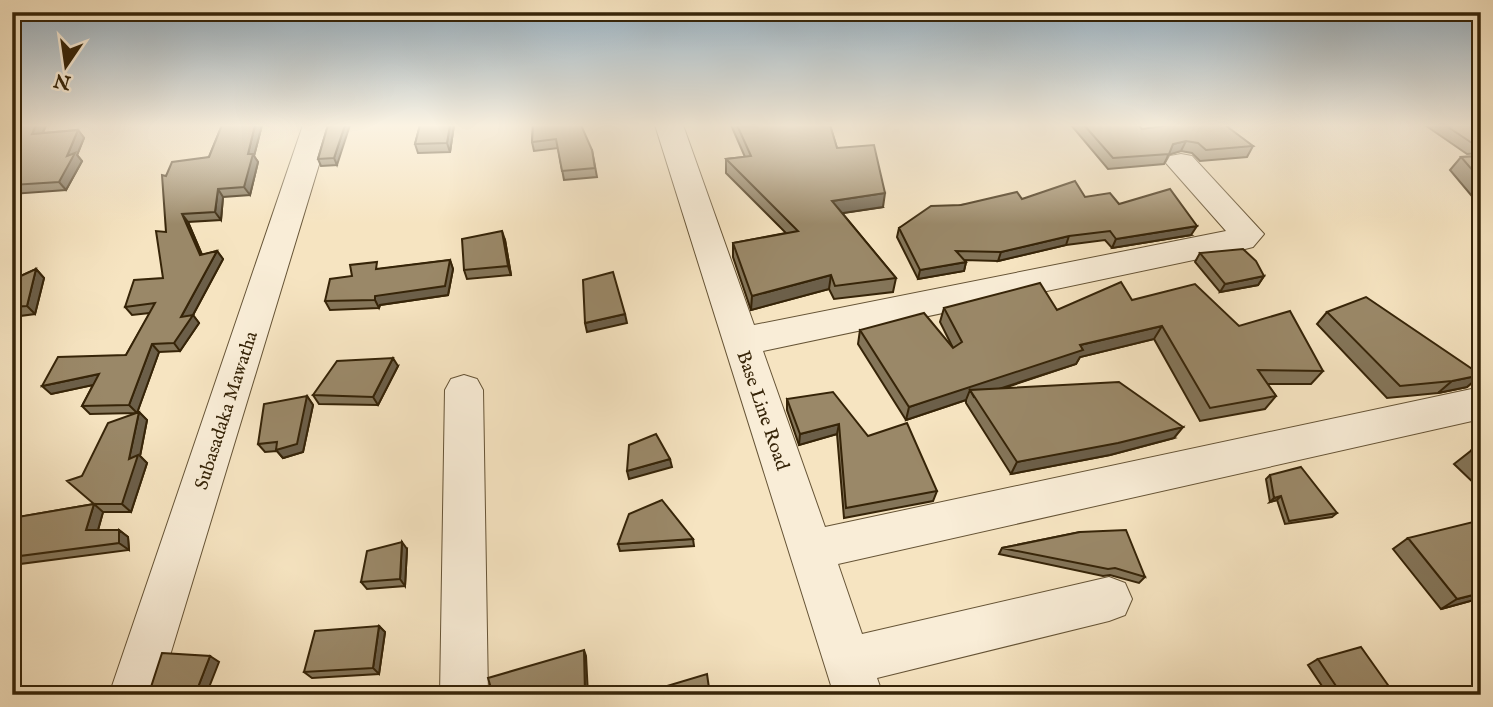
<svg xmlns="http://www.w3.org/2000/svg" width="1493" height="707" viewBox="0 0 1493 707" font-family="'IM FELL English',serif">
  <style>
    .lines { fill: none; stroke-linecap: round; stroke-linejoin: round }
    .minor-casing { stroke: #665436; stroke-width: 2 }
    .minor { fill: #f9edd7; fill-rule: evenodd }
    .wall { fill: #847559; stroke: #362408; stroke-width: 2 }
    .shaded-wall { fill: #6c5f49; stroke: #362408; stroke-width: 2 }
    .building { fill: #9a8868; stroke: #362408; stroke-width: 2 }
    .labels { text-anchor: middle; stroke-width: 6; stroke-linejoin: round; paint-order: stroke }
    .street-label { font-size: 19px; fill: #362408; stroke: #f9edd7 }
  </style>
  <rect width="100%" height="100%" fill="#f6e4c1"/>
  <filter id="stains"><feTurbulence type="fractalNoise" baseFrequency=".00286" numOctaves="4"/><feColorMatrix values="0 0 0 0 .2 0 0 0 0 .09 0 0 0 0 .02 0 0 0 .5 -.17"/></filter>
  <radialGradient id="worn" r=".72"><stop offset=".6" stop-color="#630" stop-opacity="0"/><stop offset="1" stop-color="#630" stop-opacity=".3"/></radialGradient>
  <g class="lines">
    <defs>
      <path id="minor" d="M303,125H331L158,695H109Z
        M655,125H683L754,325L1226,231L1166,163L1170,156L1181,154L1192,156L1264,234L1253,247L1241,250L763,351L825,527L1481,387V419L838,564L862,634L1109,577L1125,583L1132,599L1125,615L1109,621L877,678L883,695H834Z
        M464,375L477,379L483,390L488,695H440L445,390L451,379Z"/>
    </defs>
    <use href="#minor" class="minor-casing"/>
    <use href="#minor" class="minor"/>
  </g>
  <path class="wall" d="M14,125H46L43,133L78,130L84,138L77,155L82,161L66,190L12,194V129Z
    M222,125H262L254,156L258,162L250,195L223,197L221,220L188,222L202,255L217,251L223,259L193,315L199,323L180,351L159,352L137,413L139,412L147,420L140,456L147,463L131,512H103L98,530H119L128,537L129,550L12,565V518L94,504L82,476L136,413L90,414L82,406L93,385L51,394L126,355L150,313L132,315L125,307L163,278L166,232V176L209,157Z
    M328,125L337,165L321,166L318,159Z
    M420,125H454L450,152L418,153L415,144Z
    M533,125L592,150L597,177L564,180L558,148L534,151L532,142Z
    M731,125H830L837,148L883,207L842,213L896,278L893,292L834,299L829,289L751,310L733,257V243L786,233L726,173V159L745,157Z
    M1071,125H1138L1142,129L1253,146L1247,157L1200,161L1192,153L1181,151L1169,154L1164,164L1108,169Z
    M1425,125H1481V153L1467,154Z
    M1481,156V207L1450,170L1461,157Z
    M1085,197L1119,204L1191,235L1112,248L1105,240L1066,245L998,261L964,260L966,262L964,271L918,279L897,237L899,228L961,205L1022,199Z
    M505,240L511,275L467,279L464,270Z
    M1200,253L1264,276L1258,285L1220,292L1195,262Z
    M450,260L453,269L448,295L380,305L379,308L330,310L325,301L352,276L380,269Z
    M36,269L44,278L35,314L12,317V280Z
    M1132,300L1239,326L1323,371L1311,384H1267L1276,396L1265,409L1200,421L1154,339L1080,357L1076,364L1001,389L1174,438L1110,455L1011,474L966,403V400L906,420L858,344L860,330L953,348L940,322L944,308L1057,310Z
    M1327,312L1481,375L1467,387L1438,393L1387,398L1317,324Z
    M398,366L378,405L319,404L313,395Z
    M307,396L313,405L303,452L283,458L277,451L265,452L258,444Z
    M787,399L868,436L937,491L933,501L844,518L837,434L799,445L787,410Z
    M1481,447V490L1454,464L1472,450Z
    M1270,475L1337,513L1332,517L1285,524L1277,500L1270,502L1266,479Z
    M1080,532L1145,577L1139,583L1110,575L1103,576L999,554L1002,548Z
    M1408,538L1481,598L1441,609L1393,549Z
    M693,539L694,546L620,551L618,544Z
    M407,549L405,586L367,589L361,582Z
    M379,626L385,632L379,674L312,678L304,672Z
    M1318,659L1395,695H1328L1308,665Z"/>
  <path class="shaded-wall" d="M36,125H46L39,142L32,134Z
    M255,125H262L254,156L258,162L250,195L244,187L248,154Z
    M345,125H350L337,165L334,158Z
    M450,125H454L450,152L447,143Z
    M78,130L84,138L77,155L82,161L66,190L59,182L67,156Z
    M1186,141L1181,151L1168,155L1173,144Z
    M218,189L223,197L221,220L215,212Z
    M885,193L883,207L830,215L832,201Z
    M182,214L188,222L206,264L200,255Z
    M1197,226L1191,235L1112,248L1116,239Z
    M502,231L505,240L511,275L508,266Z
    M1069,236L1066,245L998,261L1001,252Z
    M217,251L223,259L193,315L199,323L180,351L174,343L181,317Z
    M450,260L453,269L448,295L380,305L379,308L375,300V296Z
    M966,262L964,271L918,279L920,270Z
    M36,269L44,278L35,314L27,306Z
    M831,275L829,289L751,310L752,296Z
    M1264,276L1258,285L1220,292L1225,284Z
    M625,314L627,323L587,332L585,323Z
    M1162,326L1154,339L1080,357L1076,364L974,397L970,390L966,400L906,420L909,407L1080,345Z
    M152,344L159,352L137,413L129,405Z
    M393,358L398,366L378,405L373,397Z
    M99,374L107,382L51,394L42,386Z
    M1481,375L1467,387L1438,393L1452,381Z
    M307,396L313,405L303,452L283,458L276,450Z
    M139,412L147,420L140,456L147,463L131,512L122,504L129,459Z
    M839,424L837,434L799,445L800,434Z
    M1183,427L1174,438L1110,455L1011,474L1017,462Z
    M670,459L672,467L629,479L627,471Z
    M1281,496L1277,500L1270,502L1274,498Z
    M94,504L103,512L96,537L86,530Z
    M119,530L128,537L129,550L119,543Z
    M402,542L407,549L405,586L400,579Z
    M1481,593V598L1441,609L1457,599Z
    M379,626L385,632L379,674L373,668Z
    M584,650L586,656L588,695H585Z
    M210,656L219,662L206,695H195Z"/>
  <path class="building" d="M14,125H36L32,134L78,130L67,156L75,153L59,182L12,185V129Z
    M222,125H255L248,154H253L244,187L218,189L215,212L182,214L200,255L217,251L181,317L193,315L174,343L152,344L129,405L82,406L99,374L42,386L58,357L126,355L155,303L125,307L134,280L163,278L156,231L166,232L162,175L166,176L172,162L209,157Z
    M328,125H345L334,158L318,159Z
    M420,125H450L447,143L415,144Z
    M533,125H581L592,150L595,168L562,171L556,139L532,142Z
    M737,125H830L837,148L874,145L885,193L832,201L896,278L835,286L831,275L752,296L733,243L798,231L726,159L751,156Z
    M1084,125H1138L1142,129L1171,125H1225L1253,146L1206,150L1198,143L1186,141L1173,144L1169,154L1113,158Z
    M1445,125H1481V144L1475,145Z
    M1481,156V180L1461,157Z
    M1075,181L1085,197L1110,193L1119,204L1170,189L1197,226L1116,239L1110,231L1069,236L1001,252L956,251L966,262L920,270L899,228L931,206L961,205L1017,192L1022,199Z
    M502,231L508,266L464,270L462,239Z
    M1243,249L1256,261L1264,276L1225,284L1200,253Z
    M450,260L445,286L375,296V300L325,301L330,279L352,276L350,265L377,262L376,269Z
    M36,269L27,306L12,307V280Z
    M613,272L625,314L585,323L583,280Z
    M1121,282L1132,300L1195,284L1239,326L1290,311L1323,371L1258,370L1276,396L1210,408L1162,326L1080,345L1083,350L909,407L860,330L924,313L953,348L962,342L944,308L1040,283L1057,310Z
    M1366,297L1481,375L1452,381L1400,386L1327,312Z
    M393,358L373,397L313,395L337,361Z
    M1119,382L1183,427L1118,443L1017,462L970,390Z
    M833,392L868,436L907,423L937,491L846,508L839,424L800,434L787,399Z
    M307,396L297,444L276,450L277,442L258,444L264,404Z
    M139,412L129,459L138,455L122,504H94L67,481L82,476L108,423Z
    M656,434L670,459L627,471L629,445Z
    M1481,447V459L1472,450Z
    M1301,467L1337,513L1289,521L1281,496L1274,498L1270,475Z
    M662,500L693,539L618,544L629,514Z
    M94,504L86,530H119V543L12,557V518Z
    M1477,521L1481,525V593L1457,599L1408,538Z
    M1126,530L1145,577L1115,568L1108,569L1002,548L1080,532Z
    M402,542L400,579L361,582L367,551Z
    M379,626L373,668L304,672L315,631Z
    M1361,647L1395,695H1342L1318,659Z
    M584,650L585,695H493L488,678Z
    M162,653L210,656L195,695H147V692L150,690Z
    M707,674L710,695H637Z"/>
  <linearGradient id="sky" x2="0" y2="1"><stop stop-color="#93adbf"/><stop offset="0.56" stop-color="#fbf3e3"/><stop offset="1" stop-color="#fbf3e3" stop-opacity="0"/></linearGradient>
  <rect width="1493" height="224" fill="url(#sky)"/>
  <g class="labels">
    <g class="street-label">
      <text transform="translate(225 410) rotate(-72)" y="7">Subasadaka Mawatha</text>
      <text transform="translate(764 410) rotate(71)" y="7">Base Line Road</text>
    </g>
  </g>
  <rect width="1493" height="707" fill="none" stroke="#f6e4c1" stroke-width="42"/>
  <rect x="14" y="14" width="1465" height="679" fill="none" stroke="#362408" stroke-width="3.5"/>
  <rect x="21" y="21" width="1451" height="665" fill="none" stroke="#362408" stroke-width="2"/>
  <g transform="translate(66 66) rotate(193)" stroke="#f9edd7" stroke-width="5" paint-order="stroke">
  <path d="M0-5L12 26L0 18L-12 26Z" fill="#362408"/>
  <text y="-10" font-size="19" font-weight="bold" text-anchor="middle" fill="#362408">N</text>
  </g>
  <rect width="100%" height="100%" filter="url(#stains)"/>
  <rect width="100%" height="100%" fill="url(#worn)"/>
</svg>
